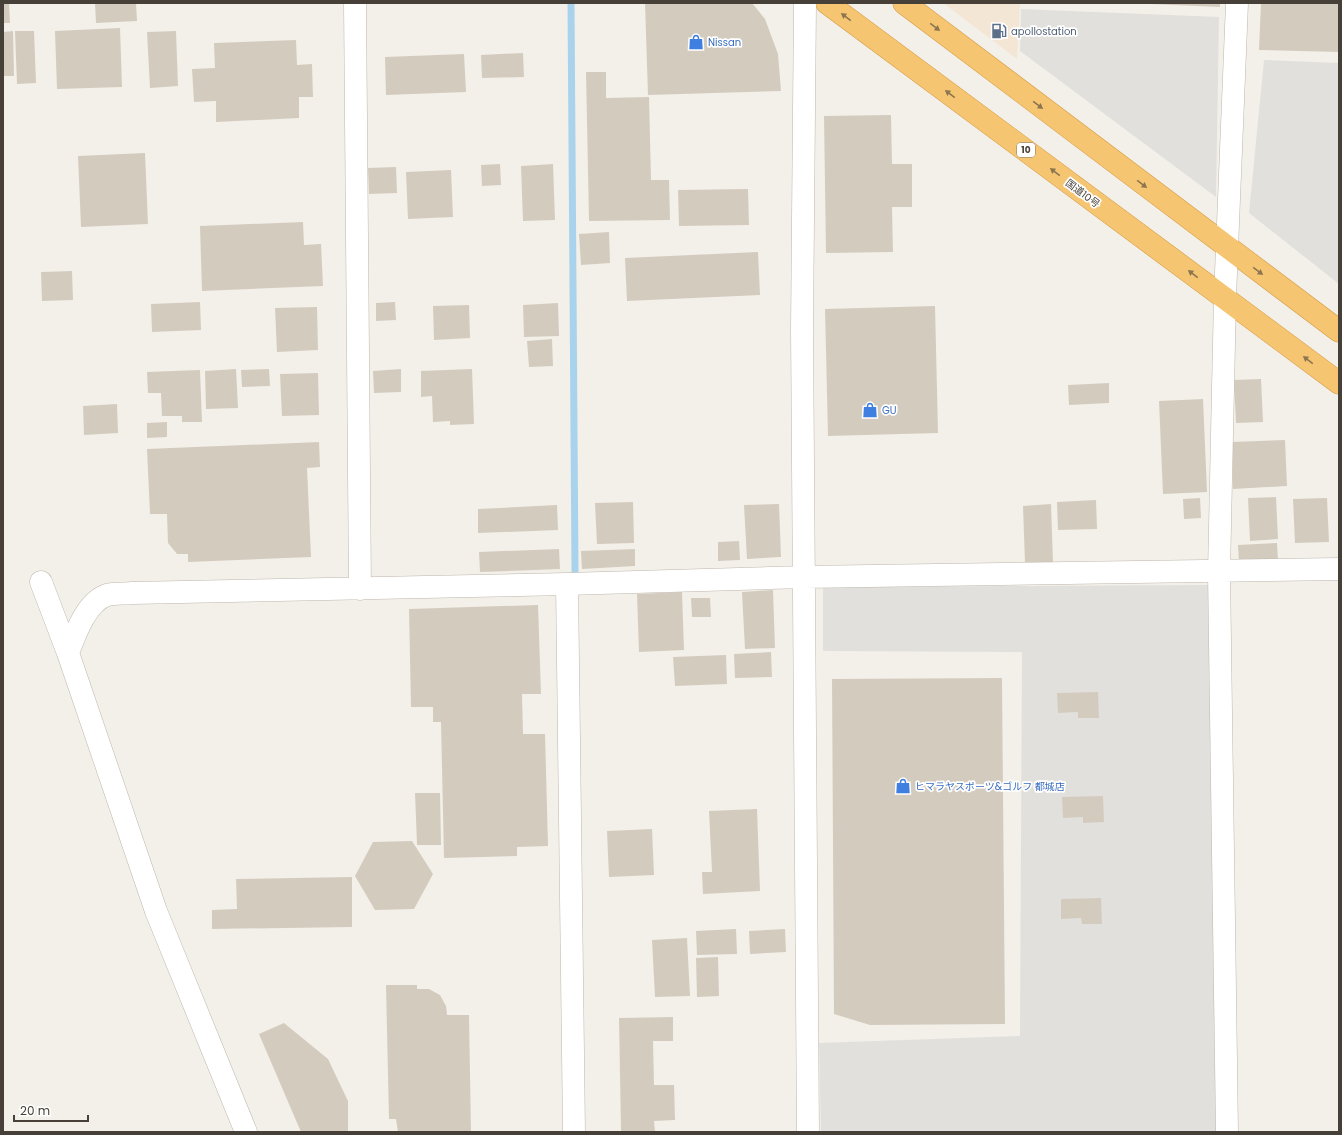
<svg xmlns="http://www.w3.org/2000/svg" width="1342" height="1135" viewBox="0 0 1342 1135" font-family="Poppins,'Noto Sans JP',sans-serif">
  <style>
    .commercial { fill: #f4e6d5 }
    .parking { fill: #e2e0dd }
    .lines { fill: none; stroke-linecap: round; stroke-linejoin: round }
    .stream { stroke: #a9d3ec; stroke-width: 7 }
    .building { fill: #d4cbbf }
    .street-casing { stroke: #beb7ac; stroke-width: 23 }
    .highway-casing { stroke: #d49942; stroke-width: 23 }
    .street { stroke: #fff; stroke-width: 22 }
    .highway { stroke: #f5c572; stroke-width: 22 }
    .oneway { fill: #8c754f }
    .labels { text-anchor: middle; stroke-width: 3.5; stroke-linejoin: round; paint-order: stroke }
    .shield { fill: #fff; stroke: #7e7974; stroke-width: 1 }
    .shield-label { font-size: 9px; font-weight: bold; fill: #464038 }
    .service-label { font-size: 10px; fill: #4e5e75; stroke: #fff; text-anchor: start }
    .shop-label { font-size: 10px; fill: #366cbe; stroke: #fff; text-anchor: start }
    .street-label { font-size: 10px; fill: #464038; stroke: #fff }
  </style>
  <rect width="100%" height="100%" fill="#f3f0e9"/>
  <path class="commercial" d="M943,3H1020L1017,59Z"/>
  <path class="parking" d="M1021,9L1219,17L1216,197L1020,51Z
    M1264,60L1339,63V284L1249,213Z
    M1209,585L1218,1132H821L819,1043L1020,1036L1022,652L823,651V587Z"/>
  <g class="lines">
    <path class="stream" d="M571,3L575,571"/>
  </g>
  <path class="building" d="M3,3H9L10,23H3Z
    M95,3H136L137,21L96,23Z
    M645,3H752L765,19L778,54L781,91L648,95Z
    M1127,3H1220V7Z
    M1261,3H1339V52L1259,50Z
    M120,28L122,87L57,89L55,31Z
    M13,31L14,76H3V32Z
    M15,31H34L36,83L17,84Z
    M176,31L178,86L150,88L147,32Z
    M296,40L297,65L312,64L313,97H299V118L216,122V101L194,102L192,69L215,68L214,43Z
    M523,53L524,77L482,78L481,55Z
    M464,54L466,92L386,95L385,57Z
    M586,72H606V98L649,97L651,180H669L670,220L589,221Z
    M891,115L892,164H912V207H892L893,252L826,253L824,116Z
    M145,153L148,224L81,227L78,156Z
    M500,164L501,185L482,186L481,165Z
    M553,164L555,220L523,221L521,166Z
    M396,167L397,193L369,194L368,168Z
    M451,170L453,217L408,219L406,172Z
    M748,189L749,225L679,226L678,190Z
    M303,222L304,245L321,244L323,286L202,291L200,226Z
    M609,232L610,263L581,265L579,234Z
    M758,252L760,295L627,301L625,258Z
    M72,271L73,300L42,301L41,272Z
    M200,302L201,330L152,332L151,304Z
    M395,302L396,320L376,321V303Z
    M558,303L559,336L524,337L523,305Z
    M469,305L470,338L434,340L433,306Z
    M935,306L938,433L828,436L825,309Z
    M317,307L318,350L277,352L275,308Z
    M552,339L553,366L529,367L527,341Z
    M236,369L238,408L206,409L205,371Z
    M269,369L270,386L242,387L241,370Z
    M401,369V392L374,393L373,371Z
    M472,369L474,424L450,425V421L433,422L432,396L421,397V371Z
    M200,370L202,422H182V416H162L161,393H148L147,372Z
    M318,373L319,415L282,416L280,374Z
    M1261,379L1263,422L1236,423L1234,380Z
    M1109,383V403L1069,405L1068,385Z
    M1203,399L1207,492L1163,494L1159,401Z
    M117,404L118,433L84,435L83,406Z
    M167,422V437L147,438V423Z
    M1285,440L1287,486L1233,489L1232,442Z
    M319,442L320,467L307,468L311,557L188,562V554H177L168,543L167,514H150L147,449Z
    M1276,497L1278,539L1250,541L1248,498Z
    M1200,498L1201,518L1184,519L1183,499Z
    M1327,498L1329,542L1295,543L1293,499Z
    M1096,500L1097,529L1058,530L1057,502Z
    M633,502L634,543L597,544L595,503Z
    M779,504L781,557L747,559L744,505Z
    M1051,504L1053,562L1025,563L1023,506Z
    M557,505L558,530L478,533V509Z
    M739,541L740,560L718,561V542Z
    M1277,543L1278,561L1239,563L1238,545Z
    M559,549L560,569L480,572L479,552Z
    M635,549V566L582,569L581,551Z
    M773,590L775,648L745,649L742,592Z
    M682,592L684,650L639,652L637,594Z
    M691,598H710L711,617H692Z
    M538,605L541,694H522L523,734H545L548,846L517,847V856L444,858L441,722H433V707H411L409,609Z
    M771,652L772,677L735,678L734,654Z
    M726,655L727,684L675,686L673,657Z
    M1002,678L1005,1024L870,1025L834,1014L832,679Z
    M1098,692L1099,718H1078V712L1058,713L1057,693Z
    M415,793H440L441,845H417Z
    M1103,796L1104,822L1083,823V817L1063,818L1062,797Z
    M757,809L760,891L703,894L702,872H712L709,811Z
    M652,829L654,875L609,877L607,831Z
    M412,841L433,874L414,909L375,910L355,876L373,842Z
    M352,877V927L212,929V910L237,909L236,879Z
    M1101,898L1102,924H1082L1081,918L1061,919V899Z
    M736,929L737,954L697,955L696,931Z
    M785,929L786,952L750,954L749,931Z
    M687,938L690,996L655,997L652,940Z
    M718,957L719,996L697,997L696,958Z
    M386,985H417V989H429L440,995L446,1006L447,1015H469L471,1132H398L396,1119H389Z
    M673,1017V1041H653L654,1085H674L675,1120L654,1121L655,1132H621L619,1018Z
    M284,1023L328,1059L348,1101V1132H301L259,1034Z"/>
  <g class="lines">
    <defs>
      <path id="street" d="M355,3L360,589
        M805,3L802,329L808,1132
        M41,582L68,653L156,911L246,1132
        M567,584L574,1132
        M68,653C75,635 86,602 107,595C115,593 125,594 132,593L567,584L803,577L1339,569
        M1227,1132L1219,572L1225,297L1237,3"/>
      <path id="highway" d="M827,3L1339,383
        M904,3L1339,331"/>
    </defs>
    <use href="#street" class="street-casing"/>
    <use href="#highway" class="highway-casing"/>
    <use href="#street" class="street"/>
    <use href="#highway" class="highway"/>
  </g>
  <defs><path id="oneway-solid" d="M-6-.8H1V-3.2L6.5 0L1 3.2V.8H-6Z"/></defs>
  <g class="oneway">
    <use href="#oneway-solid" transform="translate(846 17) rotate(-143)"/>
    <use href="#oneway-solid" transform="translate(935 27) rotate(37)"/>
    <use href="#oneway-solid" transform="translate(950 94) rotate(-143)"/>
    <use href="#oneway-solid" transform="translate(1038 105) rotate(37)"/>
    <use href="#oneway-solid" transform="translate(1055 172) rotate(-143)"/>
    <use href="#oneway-solid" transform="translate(1142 184) rotate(37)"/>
    <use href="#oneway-solid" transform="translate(1258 271) rotate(37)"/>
    <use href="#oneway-solid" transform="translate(1193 274) rotate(-143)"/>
    <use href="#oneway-solid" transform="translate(1308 360) rotate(-143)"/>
  </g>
  <defs>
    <symbol id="fuel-bare" viewBox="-9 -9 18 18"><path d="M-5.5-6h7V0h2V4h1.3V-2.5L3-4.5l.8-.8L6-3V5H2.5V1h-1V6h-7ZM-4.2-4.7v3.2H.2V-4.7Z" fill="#5c6f8a" stroke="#fff" stroke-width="2.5" paint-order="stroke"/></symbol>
    <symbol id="shop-bare" viewBox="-9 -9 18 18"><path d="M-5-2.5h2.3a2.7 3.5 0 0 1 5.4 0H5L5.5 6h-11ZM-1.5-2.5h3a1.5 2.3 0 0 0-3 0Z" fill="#3f7fe0" stroke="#fff" stroke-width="2.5" paint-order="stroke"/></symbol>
  </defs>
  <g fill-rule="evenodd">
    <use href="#fuel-bare" x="988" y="20" width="22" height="22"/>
    <use href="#shop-bare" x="685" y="31" width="22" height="22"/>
    <use href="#shop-bare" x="859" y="399" width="22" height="22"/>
    <use href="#shop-bare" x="892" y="775" width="22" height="22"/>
  </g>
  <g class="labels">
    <rect class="shield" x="1017" y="143" width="18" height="14" rx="3"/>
    <g class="shield-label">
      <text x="1026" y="153">10</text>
    </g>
    <g class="service-label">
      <text x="1011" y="35">apollostation</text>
    </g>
    <g class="shop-label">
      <text x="708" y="46">Nissan</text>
      <text x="882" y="414">GU</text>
      <text x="915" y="790">ヒマラヤスポーツ&amp;ゴルフ 都城店</text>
    </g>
    <g class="street-label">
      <text transform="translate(1083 193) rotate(37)" y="4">国道10号</text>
    </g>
  </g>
  <rect width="1342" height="1135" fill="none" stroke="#464038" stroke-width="8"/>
  <path d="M14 1115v6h74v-6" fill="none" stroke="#464038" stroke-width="2"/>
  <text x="20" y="1115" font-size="12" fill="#464038" stroke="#ffffff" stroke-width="3" paint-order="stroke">20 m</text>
</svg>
